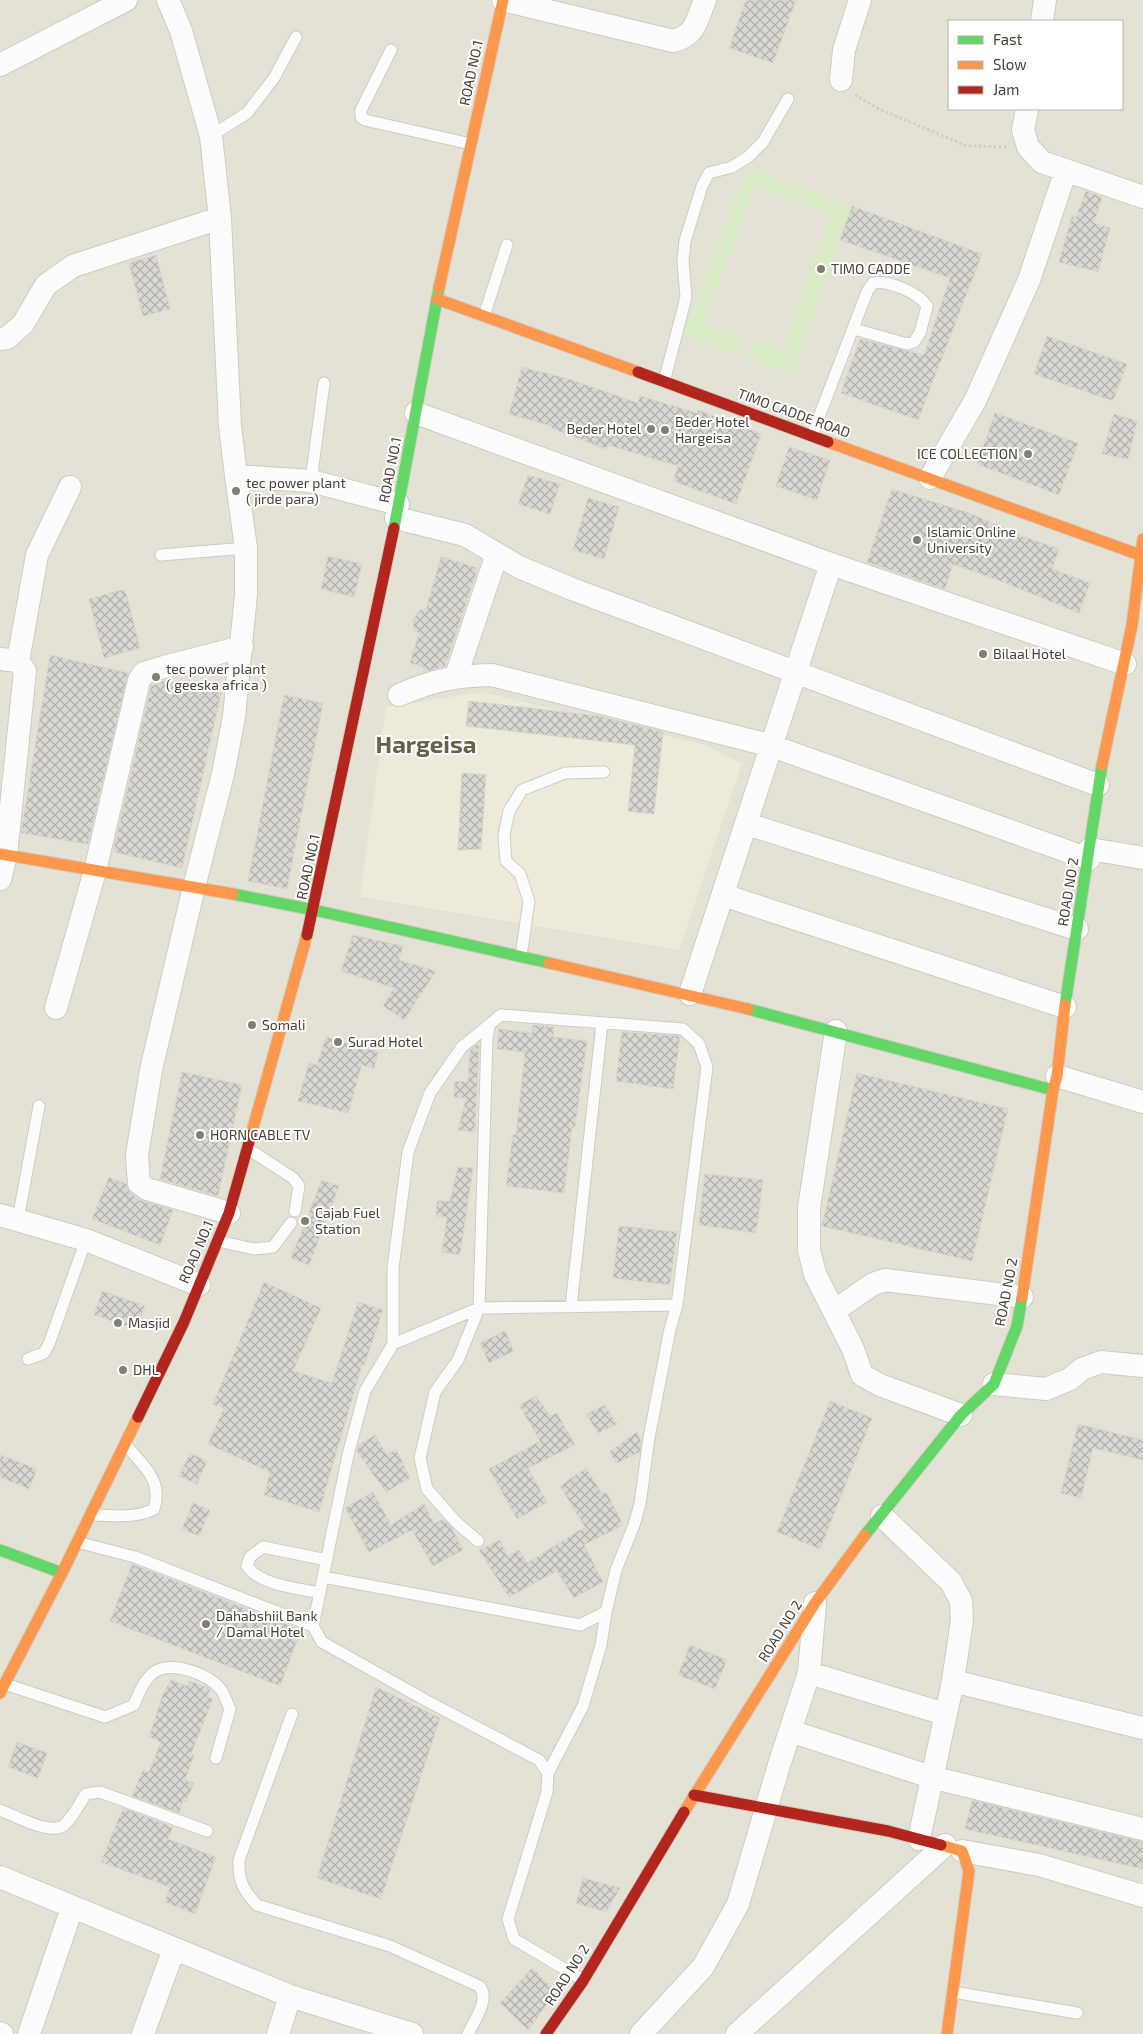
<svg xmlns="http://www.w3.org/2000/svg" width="1143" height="2034" viewBox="0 0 1143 2034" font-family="'Exo 2',sans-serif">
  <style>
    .residential { fill: #e4e1d5; fill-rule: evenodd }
    .education { fill: #eeeada }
    .pitch { fill: #daebc7 }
    .building { fill: url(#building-cross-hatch); stroke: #d8d5ce }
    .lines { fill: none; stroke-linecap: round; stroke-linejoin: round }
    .lane-casing { stroke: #ceccc6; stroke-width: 13 }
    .street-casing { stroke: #ceccc6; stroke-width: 24 }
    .fast-casing { stroke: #d0ccbf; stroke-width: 13 }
    .slow-casing { stroke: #d0ccbf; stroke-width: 13 }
    .jam-casing { stroke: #d0ccbf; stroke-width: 13 }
    .path { stroke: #d1ceca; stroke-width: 3; stroke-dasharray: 2.5 2.5; stroke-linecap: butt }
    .lane { stroke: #fdfcfc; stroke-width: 11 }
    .street { stroke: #fdfcfc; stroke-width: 22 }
    .fast { stroke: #63d668; stroke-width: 11 }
    .slow { stroke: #ff974d; stroke-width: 11 }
    .jam { stroke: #b3261e; stroke-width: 11 }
    .poi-dot { fill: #827e74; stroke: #fff; stroke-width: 2 }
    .labels { text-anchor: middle; stroke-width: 4; stroke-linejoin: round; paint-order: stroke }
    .street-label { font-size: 14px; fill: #464135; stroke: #fff }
    .poi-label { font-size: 14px; fill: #464135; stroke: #fff; text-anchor: start }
    .town-label { font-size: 24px; font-weight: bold; fill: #69604b; stroke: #fff }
  </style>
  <defs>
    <pattern id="building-cross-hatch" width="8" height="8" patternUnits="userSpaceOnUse" patternTransform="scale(1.25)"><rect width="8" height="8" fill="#d9d7d1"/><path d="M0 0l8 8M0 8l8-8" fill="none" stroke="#b2b0aa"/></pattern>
  </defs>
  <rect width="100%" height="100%" fill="#f0eee8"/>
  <path class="residential" d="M0,0H1143V2034H0ZM949,21H1122V109H949Z"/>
  <path class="education" d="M482,692L705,745L742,764L679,950L360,897L386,707Z"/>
  <path class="pitch" d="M748,168L852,206L793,375L748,358L754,341L783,351L830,215L755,186L704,323L741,338L736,355L683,335Z"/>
  <path class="building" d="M746,0H796L773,63L729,48Z
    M1086,191L1102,197L1094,223L1110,228L1098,272L1059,262L1072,216L1076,217Z
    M852,206L982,254L918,420L841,393L860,339L924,355L950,278L840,240Z
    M156,255L170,309L143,316L129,263Z
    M1047,336L1127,364L1113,401L1034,374Z
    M522,367L569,379L638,403L640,396L697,413L698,410L761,434L736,504L673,481L678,466L608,445L606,449L551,428L552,426L509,414Z
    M995,413L1078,443L1059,495L977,464Z
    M1114,414L1137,421L1128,459L1102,454Z
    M789,447L830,460L817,500L776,486Z
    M528,475L560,484L550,514L518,504Z
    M892,489L969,513L1022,536L1059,549L1052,569L1090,583L1079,613L1003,582L953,564L945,589L867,562Z
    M588,498L619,507L604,559L573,550Z
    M328,556L362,564L354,597L321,589Z
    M441,557L478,568L445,666L424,672V667L410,663L419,633L414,630L413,619L420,610L426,609Z
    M125,589L140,648L104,658L89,599Z
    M50,655L128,673L88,844L21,833Z
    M164,681L221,693L182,868L113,852L151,686Z
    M284,695L323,703L287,889L248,881Z
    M469,701L599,716L663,732L654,814L628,811L635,745L466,726Z
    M462,773L486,775L481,849L458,850Z
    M353,935L403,946L399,960L436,971L404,1020L383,1006L394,988L341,971Z
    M533,1025L554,1027L553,1037L587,1041L575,1127H572L564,1193L506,1186L513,1134L516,1135L525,1052L497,1049L499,1029L532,1033Z
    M622,1032L680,1036L673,1089L616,1081Z
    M326,1037L378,1052L374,1068L362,1065L348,1113L298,1101L309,1063L317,1065Z
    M476,1045H479L475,1132L458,1130L466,1098L454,1097L455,1081L468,1082L470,1050Z
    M182,1072L242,1085L218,1196L160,1179Z
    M857,1073L1008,1109L972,1261L822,1226Z
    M458,1167L473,1168L460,1255L442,1252L447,1217L436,1216L437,1201H450Z
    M705,1174L763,1180L756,1233L699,1225Z
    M109,1177L126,1184L128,1190L139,1200L173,1210L160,1245L92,1219Z
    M322,1180L339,1186L309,1265L291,1258Z
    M619,1226L677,1232L670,1285L613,1278Z
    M264,1282L321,1308L293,1371L332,1383L358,1302L383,1310L364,1366L362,1365L319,1512L264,1495L270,1472L208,1444L224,1408L213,1404Z
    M102,1291L145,1306L136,1329L94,1315Z
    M505,1331L514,1351L489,1363L480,1343Z
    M536,1396L550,1416L557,1413L575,1445L528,1468L547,1502L517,1519L489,1469L540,1441L519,1405Z
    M830,1401L872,1418L820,1549L777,1532Z
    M605,1405L617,1424L598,1433L586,1414Z
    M1078,1424L1143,1440V1460L1093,1448L1081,1498L1061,1493Z
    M637,1432L641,1441L640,1452L617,1463L609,1452Z
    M375,1435L387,1455L396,1449L410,1478L386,1492L357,1452L358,1446Z
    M190,1453L207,1461L197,1484L179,1476Z
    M0,1455L37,1469L29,1489L0,1477Z
    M586,1468L602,1494L607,1493L623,1525L584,1545L603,1582L574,1598L557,1571L509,1597L479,1550L500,1540L507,1556L519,1550L527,1563L585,1527L560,1486Z
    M373,1492L391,1525L424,1504L434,1524L443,1519L452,1528L463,1550L433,1566L412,1530L369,1552L345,1508Z
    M193,1503L210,1510L199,1536L182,1529Z
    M132,1564L301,1630L280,1686L110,1621Z
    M690,1645L727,1660L715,1689L678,1675Z
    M171,1680L187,1686L189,1681L207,1687L210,1690L207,1697L213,1699L191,1754L194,1755L185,1780L194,1783L186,1802L183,1801L179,1813L132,1796L143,1770L149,1772L161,1742L149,1737L163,1694Z
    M376,1687L440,1718L381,1899L317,1878Z
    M17,1742L47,1753L38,1778L8,1767Z
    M972,1800L1143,1842V1869L965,1829Z
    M123,1808L173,1827L168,1839L216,1857L195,1914L165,1902L170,1887L101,1862Z
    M583,1878L620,1888L606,1912L576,1903Z
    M532,1968L556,1992L528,2030L500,2003Z"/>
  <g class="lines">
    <defs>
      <path id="lane" d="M391,50L361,110V117L365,120L471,144
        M211,136L247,113L274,78L296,37
        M484,316L507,245
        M664,382L686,297L683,261L685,241L702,186L709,173L732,167L748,157L763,142L788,99
        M812,435L867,292L873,283C889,280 919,293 927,306L920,333L914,342L907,344L854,329
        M311,481L324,383
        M161,555L246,548
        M521,956L529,901L520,874L506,861L504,835L509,811L522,790L565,773L604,772
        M247,1148L293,1178L299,1186L295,1211
        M18,1219L39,1106
        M218,1241L254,1249L273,1247L291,1223
        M571,1307L602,1023
        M393,1344V1268L408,1152L430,1093L462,1047L490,1024
        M28,1359L44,1353L49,1344L86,1240
        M92,1515C113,1515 136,1519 154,1509C163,1479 143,1466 126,1445
        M77,1542L135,1557L313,1626L322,1642L427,1701L539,1760L548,1773L547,1792L508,1919L514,1939L583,1980
        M323,1577L580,1625L606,1612L616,1570L634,1525L640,1504L649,1438L670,1329L677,1305L707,1067L699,1044L683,1029L501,1015L490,1024L487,1037L479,1308L458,1360L435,1392L420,1458L427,1489L456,1522L478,1541
        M320,1593C298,1588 261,1586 247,1566L250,1557L263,1547L327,1560
        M313,1626L348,1455L365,1391L393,1344L479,1308L677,1305
        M5,1684L105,1717L134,1705C139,1693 145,1676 158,1670C176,1662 211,1675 222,1691C225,1696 227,1703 230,1709L216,1758
        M292,1714L239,1860C238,1880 243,1890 257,1905L390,1946L479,1986C491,1998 474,2021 468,2034
        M548,1773L583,1706L601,1645L606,1612
        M0,1810C15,1816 50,1835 63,1826C73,1818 79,1804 86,1794L100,1792L207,1831
        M953,1992L1077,2013"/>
      <path id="street" d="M168,0L181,31L211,136L220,218L230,426L236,476L311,481L398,504
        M503,0L673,41C696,36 697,19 705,0
        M1042,21L1045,0
        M0,65L126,0
        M841,80L844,50L860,0
        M1027,109L1023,130L1028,147L1042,162L1143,197
        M0,339L7,338L23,324L46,285L73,266L220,218
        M416,413L831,564L1125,664
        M930,478L975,401L1029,280L1066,170
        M396,518L465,535L519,567L572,589L1098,785
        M0,659L18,661L25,671L6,855L0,879
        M18,661L37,555L70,487
        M456,676L497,554
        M399,695C434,680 454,676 492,675L772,746L1089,859
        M747,824L1077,929
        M1090,849L1143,858
        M723,895L1065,1007
        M690,994L831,564
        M56,1008L95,871L139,680L144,673L164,667L242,647
        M836,1031L809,1208V1250L815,1274L853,1349L862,1375L880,1385L961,1415
        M1057,1076L1143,1102
        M229,1213L147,1189L139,1183L137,1155L151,1070L194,887L223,774L234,717L246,594V548L236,476
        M0,1215L86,1240L199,1285
        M834,1311L873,1284L885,1280L1022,1297
        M994,1384L1046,1389L1070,1379L1082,1369L1101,1362L1143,1366
        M882,1516L951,1582L961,1601L962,1620L953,1681L919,1839
        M809,1673L945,1714
        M953,1681L1143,1728
        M790,1731L931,1777L1143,1829
        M962,1851L1039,1865L1143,1896
        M0,1877L290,1996L412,2034
        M0,2033L2,2034
        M29,2034L72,1908
        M143,2034L174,1949
        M278,2034L290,1996
        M641,2034L703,1967L738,1904L779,1765L809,1673L815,1603
        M737,2034L945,1845"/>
      <path id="fast" d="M394,528L439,288
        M233,894L314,910L549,963
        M1065,1005L1102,765
        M748,1009L1053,1090
        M865,1535L961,1415L994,1384L1017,1326L1022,1298
        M0,1550L62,1573"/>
      <path id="slow" d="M439,288L503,0
        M437,299L638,372
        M828,442L1140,555
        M1102,765L1132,625L1143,539
        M0,854L233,894
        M549,963L748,1009
        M251,1135L307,935
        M1022,1298L1053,1090L1057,1076L1065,1005
        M0,1693L62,1573L138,1417
        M684,1812L815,1603L865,1535
        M941,1845L962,1851L969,1871L947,2034"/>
      <path id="jam" d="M638,372L828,442
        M307,935L394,528
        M138,1417L184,1322L229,1213L251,1135
        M694,1795L888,1831L941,1845
        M546,2034L583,1981L684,1812"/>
    </defs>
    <use href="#lane" class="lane-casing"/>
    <use href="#street" class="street-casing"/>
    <use href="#fast" class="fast-casing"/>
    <use href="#slow" class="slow-casing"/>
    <use href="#jam" class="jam-casing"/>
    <path class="path" d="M855,95L879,109L967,146L1007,147"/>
    <use href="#lane" class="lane"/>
    <use href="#street" class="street"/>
    <use href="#fast" class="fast"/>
    <use href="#slow" class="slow"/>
    <use href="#jam" class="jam"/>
  </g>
  <g class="poi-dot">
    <circle cx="821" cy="269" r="5"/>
    <circle cx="651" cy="429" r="5"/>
    <circle cx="665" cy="430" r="5"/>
    <circle cx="1028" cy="454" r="5"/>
    <circle cx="236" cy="491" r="5"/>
    <circle cx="917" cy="540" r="5"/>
    <circle cx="983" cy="654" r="5"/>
    <circle cx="156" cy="677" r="5"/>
    <circle cx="252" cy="1025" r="5"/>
    <circle cx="338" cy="1042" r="5"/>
    <circle cx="200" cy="1135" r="5"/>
    <circle cx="305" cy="1221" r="5"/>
    <circle cx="118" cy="1323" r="5"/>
    <circle cx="123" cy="1370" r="5"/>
    <circle cx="206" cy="1624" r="5"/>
  </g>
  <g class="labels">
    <g class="street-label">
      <text transform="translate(471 73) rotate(-78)" y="5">ROAD NO.1</text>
      <text transform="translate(794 413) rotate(20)" y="5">TIMO CADDE ROAD</text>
      <text transform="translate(390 470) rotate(-79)" y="5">ROAD NO.1</text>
      <text transform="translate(308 867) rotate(-78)" y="5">ROAD NO.1</text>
      <text transform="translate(1068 892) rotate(-81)" y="5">ROAD NO 2</text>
      <text transform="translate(196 1252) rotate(-67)" y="5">ROAD NO.1</text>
      <text transform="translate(1006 1292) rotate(-79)" y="5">ROAD NO 2</text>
      <text transform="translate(780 1631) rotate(-58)" y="5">ROAD NO 2</text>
      <text transform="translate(567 1975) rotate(-57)" y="5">ROAD NO 2</text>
    </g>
    <g class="poi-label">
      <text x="831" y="274">TIMO CADDE</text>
      <text x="675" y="427">Beder Hotel<tspan x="675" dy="16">Hargeisa</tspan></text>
      <text x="641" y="434" text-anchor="end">Beder Hotel</text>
      <text x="1018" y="459" text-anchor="end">ICE COLLECTION</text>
      <text x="246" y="488">tec power plant<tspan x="246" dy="16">( jirde para)</tspan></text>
      <text x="927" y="537">Islamic Online<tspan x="927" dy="16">University</tspan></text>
      <text x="993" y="659">Bilaal Hotel</text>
      <text x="166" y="674">tec power plant<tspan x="166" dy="16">( geeska africa )</tspan></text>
      <text x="262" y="1030">Somali</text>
      <text x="348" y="1047">Surad Hotel</text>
      <text x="210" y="1140">HORN CABLE TV</text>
      <text x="315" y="1218">Cajab Fuel<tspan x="315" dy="16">Station</tspan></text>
      <text x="128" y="1328">Masjid</text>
      <text x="133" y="1375">DHL</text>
      <text x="216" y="1621">Dahabshiil Bank<tspan x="216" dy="16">/ Damal Hotel</tspan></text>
    </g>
    <g class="town-label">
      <text x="426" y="753">Hargeisa</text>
    </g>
  </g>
  <rect x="948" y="20" width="175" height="90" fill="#ffffff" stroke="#b5b3ae"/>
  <rect x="958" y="36" width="25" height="8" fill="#63d668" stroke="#b5b3ae"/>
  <text x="993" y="45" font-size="15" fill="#464135">Fast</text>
  <rect x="958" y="61" width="25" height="8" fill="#ff974d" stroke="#b5b3ae"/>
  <text x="993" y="70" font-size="15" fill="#464135">Slow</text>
  <rect x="958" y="86" width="25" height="8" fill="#b3261e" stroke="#b5b3ae"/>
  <text x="993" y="95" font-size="15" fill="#464135">Jam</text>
</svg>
